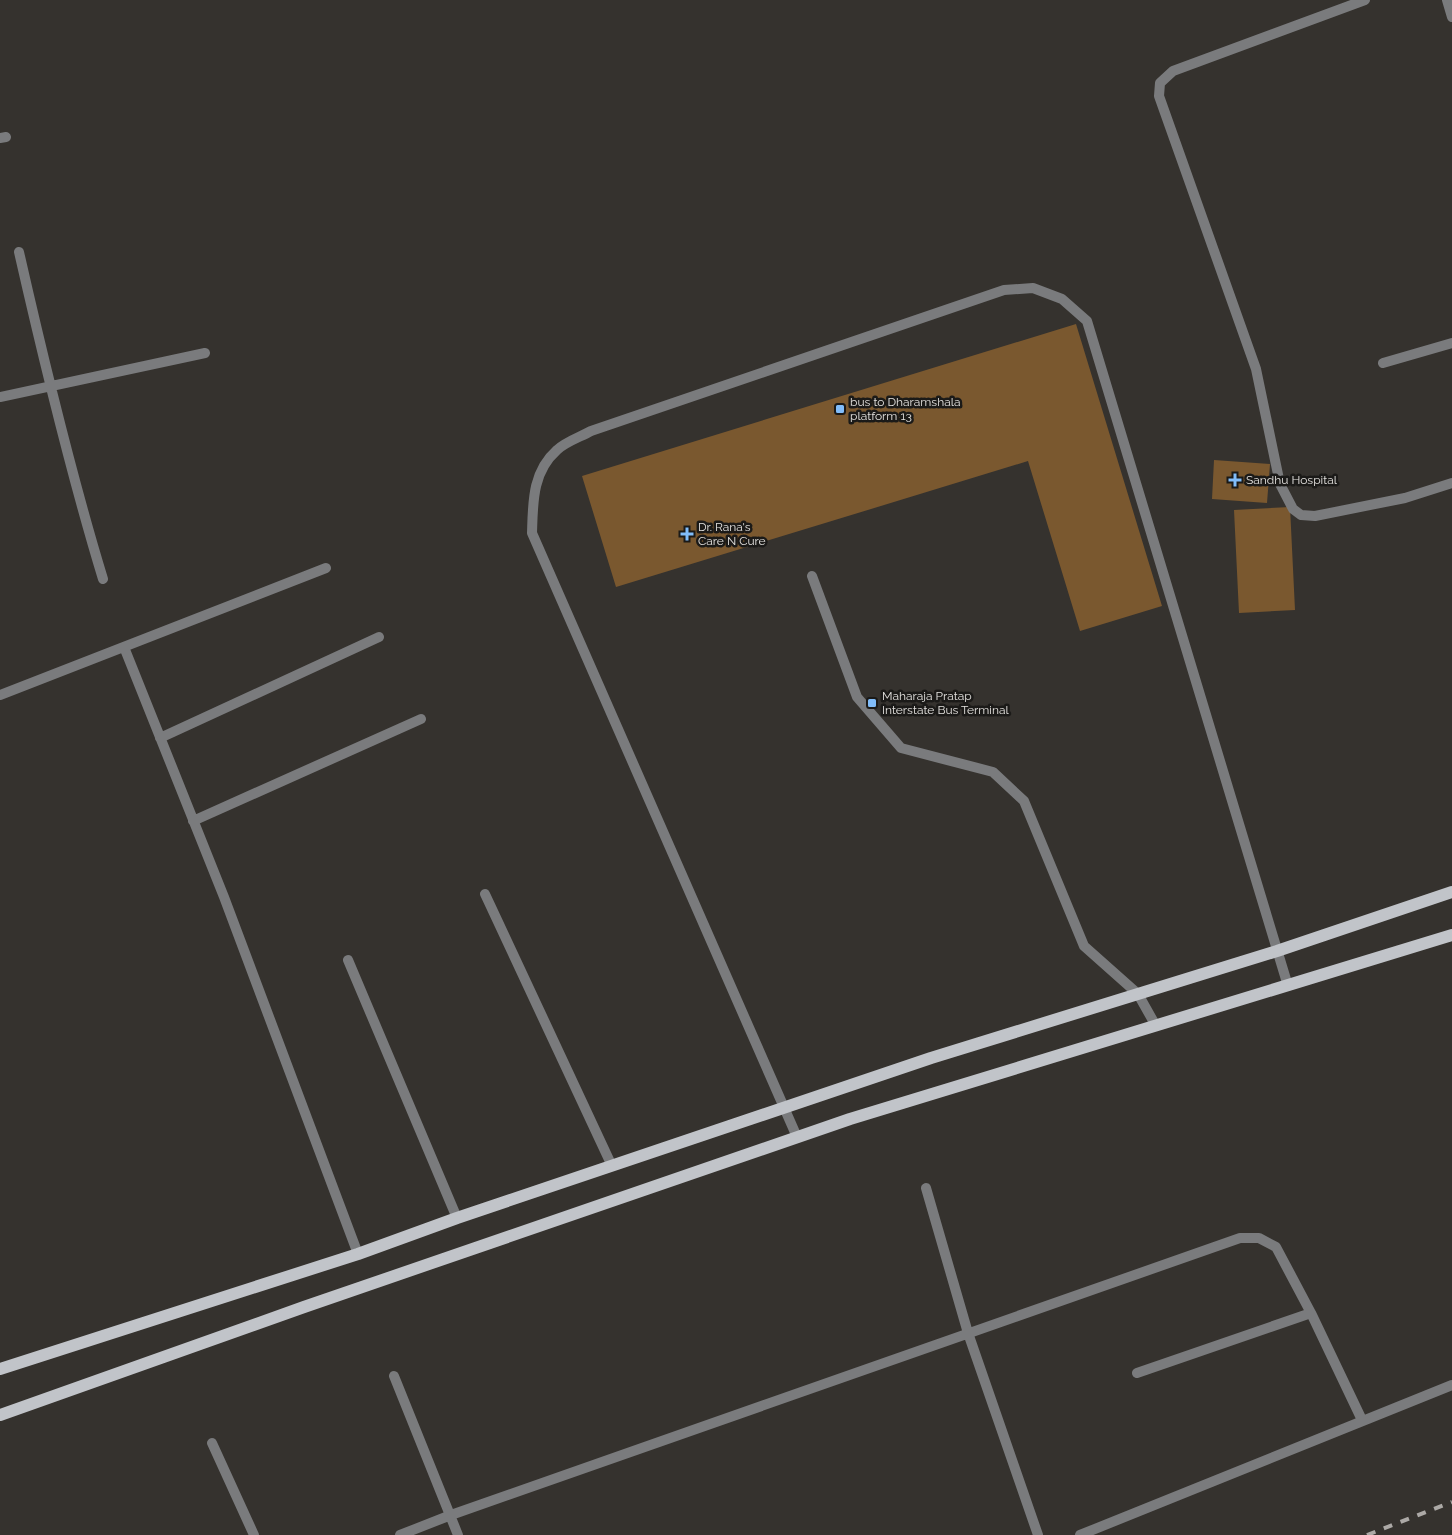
<svg xmlns="http://www.w3.org/2000/svg" width="1452" height="1535" viewBox="0 0 1452 1535" font-family="Raleway,sans-serif">
  <style>
    .building { fill: #7a582f }
    .lines { fill: none; stroke-linecap: round; stroke-linejoin: round }
    .lane { stroke: #7a7b7d; stroke-width: 10 }
    .street { stroke: #7a7b7d; stroke-width: 10 }
    .primary { stroke: #c1c4c9; stroke-width: 12 }
    .rail { stroke: #aca9a6; stroke-width: 4; stroke-dasharray: 9 9; stroke-linecap: butt }
    .poi-dot { fill: #81bdfa; stroke: #1b1a18; stroke-width: 2 }
    .labels { text-anchor: middle; stroke-width: 5; stroke-linejoin: round; paint-order: stroke }
    .poi-label { font-size: 12px; fill: #e4e2df; stroke: #1b1a18; text-anchor: start }
  </style>
  <rect width="100%" height="100%" fill="#35322e"/>
  <path class="building" d="M1076,324L1162,606L1080,631L1028,461L616,587L582,476Z
    M1214,460L1270,464L1267,503L1212,499Z
    M1290,507L1295,610L1239,613L1234,510Z"/>
  <g class="lines">
    <path class="lane" d="M812,576L857,697L901,748L993,772L1024,801L1084,946L1138,994L1156,1026
      M797,1137L532,533C533,503 532,472 557,450C565,442 580,437 591,431L1004,290L1033,288L1062,299L1087,321L1288,986"/>
    <path class="street" d="M1365,0L1173,71L1160,83L1159,96L1256,369L1280,484L1293,509L1301,515L1315,516L1405,498L1452,483
      M1447,0L1452,17
      M0,138L6,137
      M19,252C44,362 70,471 103,579
      M1383,363L1452,343
      M0,397L205,353
      M124,647L224,897L358,1254
      M0,695L326,568
      M160,738L379,637
      M193,821L421,719
      M485,894L612,1166
      M348,960L457,1218
      M926,1188L968,1333L1038,1535
      M1137,1373L1311,1313
      M394,1376L458,1535
      M212,1443L254,1535
      M400,1535L451,1515L1240,1238H1259L1276,1247L1311,1313L1362,1420
      M1080,1535L1452,1385"/>
    <path class="primary" d="M0,1369L358,1254L457,1218L931,1058L1277,951L1452,892
      M0,1415L304,1307L850,1119L1452,935"/>
    <path class="rail" d="M1367,1535L1452,1502"/>
  </g>
  <g class="poi-dot">
    <rect x="835" y="404" width="10" height="10" rx="2.5"/>
    <path d="M1232.5 472.5h5v5h5v5h-5v5h-5v-5h-5v-5h5z"/>
    <path d="M684.5 526.5h5v5h5v5h-5v5h-5v-5h-5v-5h5z"/>
    <rect x="867" y="698" width="10" height="10" rx="2.5"/>
  </g>
  <g class="labels">
    <g class="poi-label">
      <text x="850" y="406">bus to Dharamshala<tspan x="850" dy="14">platform 13</tspan></text>
      <text x="1246" y="484">Sandhu Hospital</text>
      <text x="698" y="531">Dr. Rana's<tspan x="698" dy="14">Care N Cure</tspan></text>
      <text x="882" y="700">Maharaja Pratap<tspan x="882" dy="14">Interstate Bus Terminal</tspan></text>
    </g>
  </g>
</svg>
